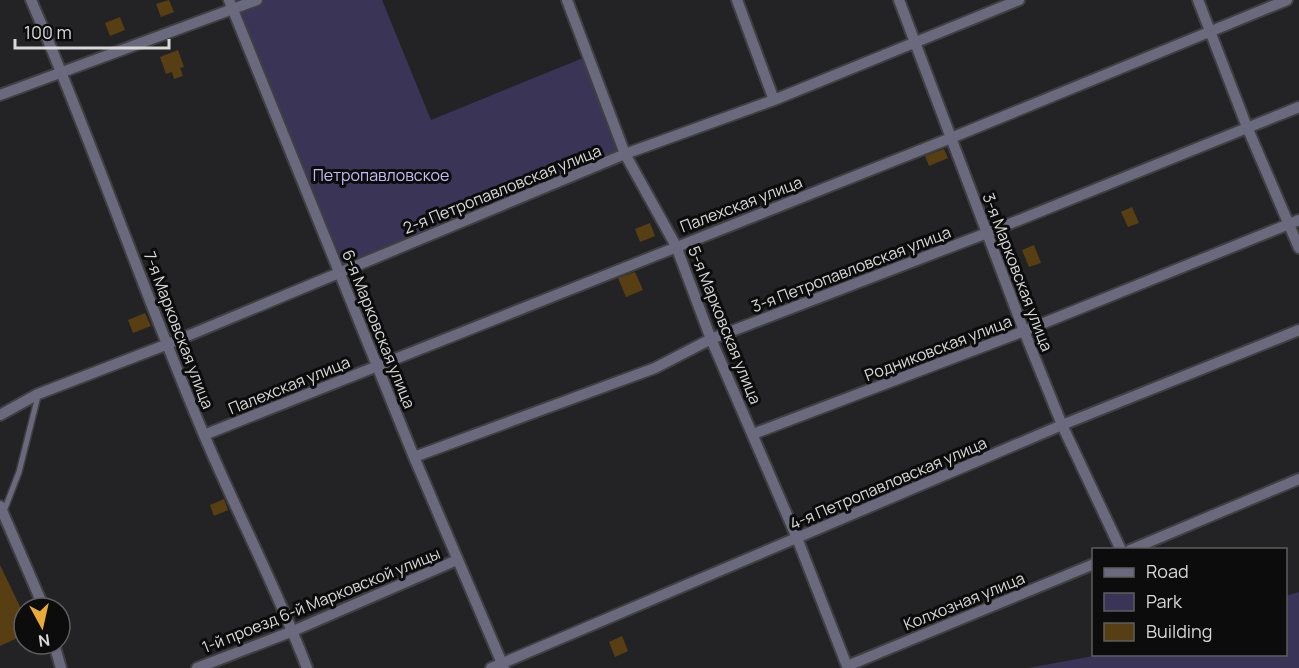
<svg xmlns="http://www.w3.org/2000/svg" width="1299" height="668" viewBox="0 0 1299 668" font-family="Manrope,sans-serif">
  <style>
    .green { fill: #3a3457 }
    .building { fill: #583f13 }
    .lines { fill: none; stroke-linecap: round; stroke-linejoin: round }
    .lane-casing { stroke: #404042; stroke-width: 8 }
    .street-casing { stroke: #404042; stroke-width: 14 }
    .lane { stroke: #6b697d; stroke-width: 5 }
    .street { stroke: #6b697d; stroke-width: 10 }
    .labels { text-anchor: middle; stroke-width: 6; stroke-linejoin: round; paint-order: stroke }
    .park-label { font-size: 16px; fill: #c3bcf4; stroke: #0c0c0d }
    .street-label { font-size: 16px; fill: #d9d9da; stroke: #0c0c0d }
  </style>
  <rect width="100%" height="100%" fill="#232325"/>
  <path class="green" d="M257,0H382L431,120L588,56L625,154L340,272L233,10Z
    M1299,592V668H1028L1099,655L1286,654V596Z"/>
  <path class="building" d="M169,0L174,12L161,17L156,4Z
    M120,17L125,30L110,36L105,23Z
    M178,50L184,67L180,68L183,76L174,79L172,72L166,74L160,57Z
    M944,149L948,158L929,166L925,156Z
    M1132,207L1139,223L1128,227L1121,212Z
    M650,223L655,236L640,242L635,229Z
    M1034,245L1041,263L1029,267L1022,250Z
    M635,272L643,290L626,297L618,278Z
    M145,313L151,326L133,333L128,320Z
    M224,499L228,510L214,516L210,505Z
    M0,565L24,615V635L0,646Z
    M622,636L628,651L615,657L609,642Z"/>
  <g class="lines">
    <defs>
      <path id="lane" d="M4,511L19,472L38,396"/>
      <path id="street" d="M31,0C93,143 143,291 204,435C237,513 277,589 307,668
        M229,0L414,457L504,668
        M567,0L625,154L676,246L711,339L797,538L847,666L1094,564
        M737,0L774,100
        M899,0L1024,331L1062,425L1121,550
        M1198,0L1247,127L1299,248
        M0,95L257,0
        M0,415L38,394L168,344L625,154L774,100L1019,0
        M753,434L1024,331L1299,220
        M204,435L951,138L1287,0
        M414,457L655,368L711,339L987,233L1299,107
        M0,506L44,608
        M1130,550L1299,479
        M54,644L61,668
        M197,668L293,631L457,560
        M491,668L1062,425L1299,330"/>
    </defs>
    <use href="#lane" class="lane-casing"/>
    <use href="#street" class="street-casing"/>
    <use href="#lane" class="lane"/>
    <use href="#street" class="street"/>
  </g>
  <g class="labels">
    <g class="park-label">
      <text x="381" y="181">Петропавловское</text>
    </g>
    <g class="street-label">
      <text transform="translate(502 189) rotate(-22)" y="6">2-я Петропавловская улица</text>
      <text transform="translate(741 204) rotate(-21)" y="6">Палехская улица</text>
      <text transform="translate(851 269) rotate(-21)" y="6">3-я Петропавловская улица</text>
      <text transform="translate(1018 272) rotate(69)" y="6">3-я Марковская улица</text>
      <text transform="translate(725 325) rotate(68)" y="6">5-я Марковская улица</text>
      <text transform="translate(379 329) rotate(68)" y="6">6-я Марковская улица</text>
      <text transform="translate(179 330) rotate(69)" y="6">7-я Марковская улица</text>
      <text transform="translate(938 348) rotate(-21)" y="6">Родниковская улица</text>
      <text transform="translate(289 385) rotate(-22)" y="6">Палехская улица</text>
      <text transform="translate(888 483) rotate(-23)" y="6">4-я Петропавловская улица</text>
      <text transform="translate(321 600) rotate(-22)" y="6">1-й проезд 6-й Марковской улицы</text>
      <text transform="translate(964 601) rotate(-22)" y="6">Колхозная улица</text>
    </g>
  </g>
  <rect x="1092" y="548" width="195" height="108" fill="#0c0c0d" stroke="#5e5e5f" stroke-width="1.5"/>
  <rect x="1104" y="568" width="30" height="9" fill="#6b697d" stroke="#5e5e5f" stroke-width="1.5"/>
  <text x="1146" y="578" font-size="18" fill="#d9d9da">Road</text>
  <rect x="1104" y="593" width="30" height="18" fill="#3a3457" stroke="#5e5e5f" stroke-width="1.5"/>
  <text x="1146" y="608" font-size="18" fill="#d9d9da">Park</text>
  <rect x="1104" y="623" width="30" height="18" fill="#583f13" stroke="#5e5e5f" stroke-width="1.5"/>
  <text x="1146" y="638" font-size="18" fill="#d9d9da">Building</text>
  <g transform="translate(42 626) rotate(172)"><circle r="28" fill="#0c0c0d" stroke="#5e5e5f" stroke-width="1.5"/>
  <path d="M0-4.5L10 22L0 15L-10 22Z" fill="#e9ab38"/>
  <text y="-9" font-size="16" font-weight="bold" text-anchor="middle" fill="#d9d9da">N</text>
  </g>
  <path d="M15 39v9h154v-9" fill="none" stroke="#d9d9da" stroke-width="3"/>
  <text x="24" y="39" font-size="18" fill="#d9d9da" stroke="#0c0c0d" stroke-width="4.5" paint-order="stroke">100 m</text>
</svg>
